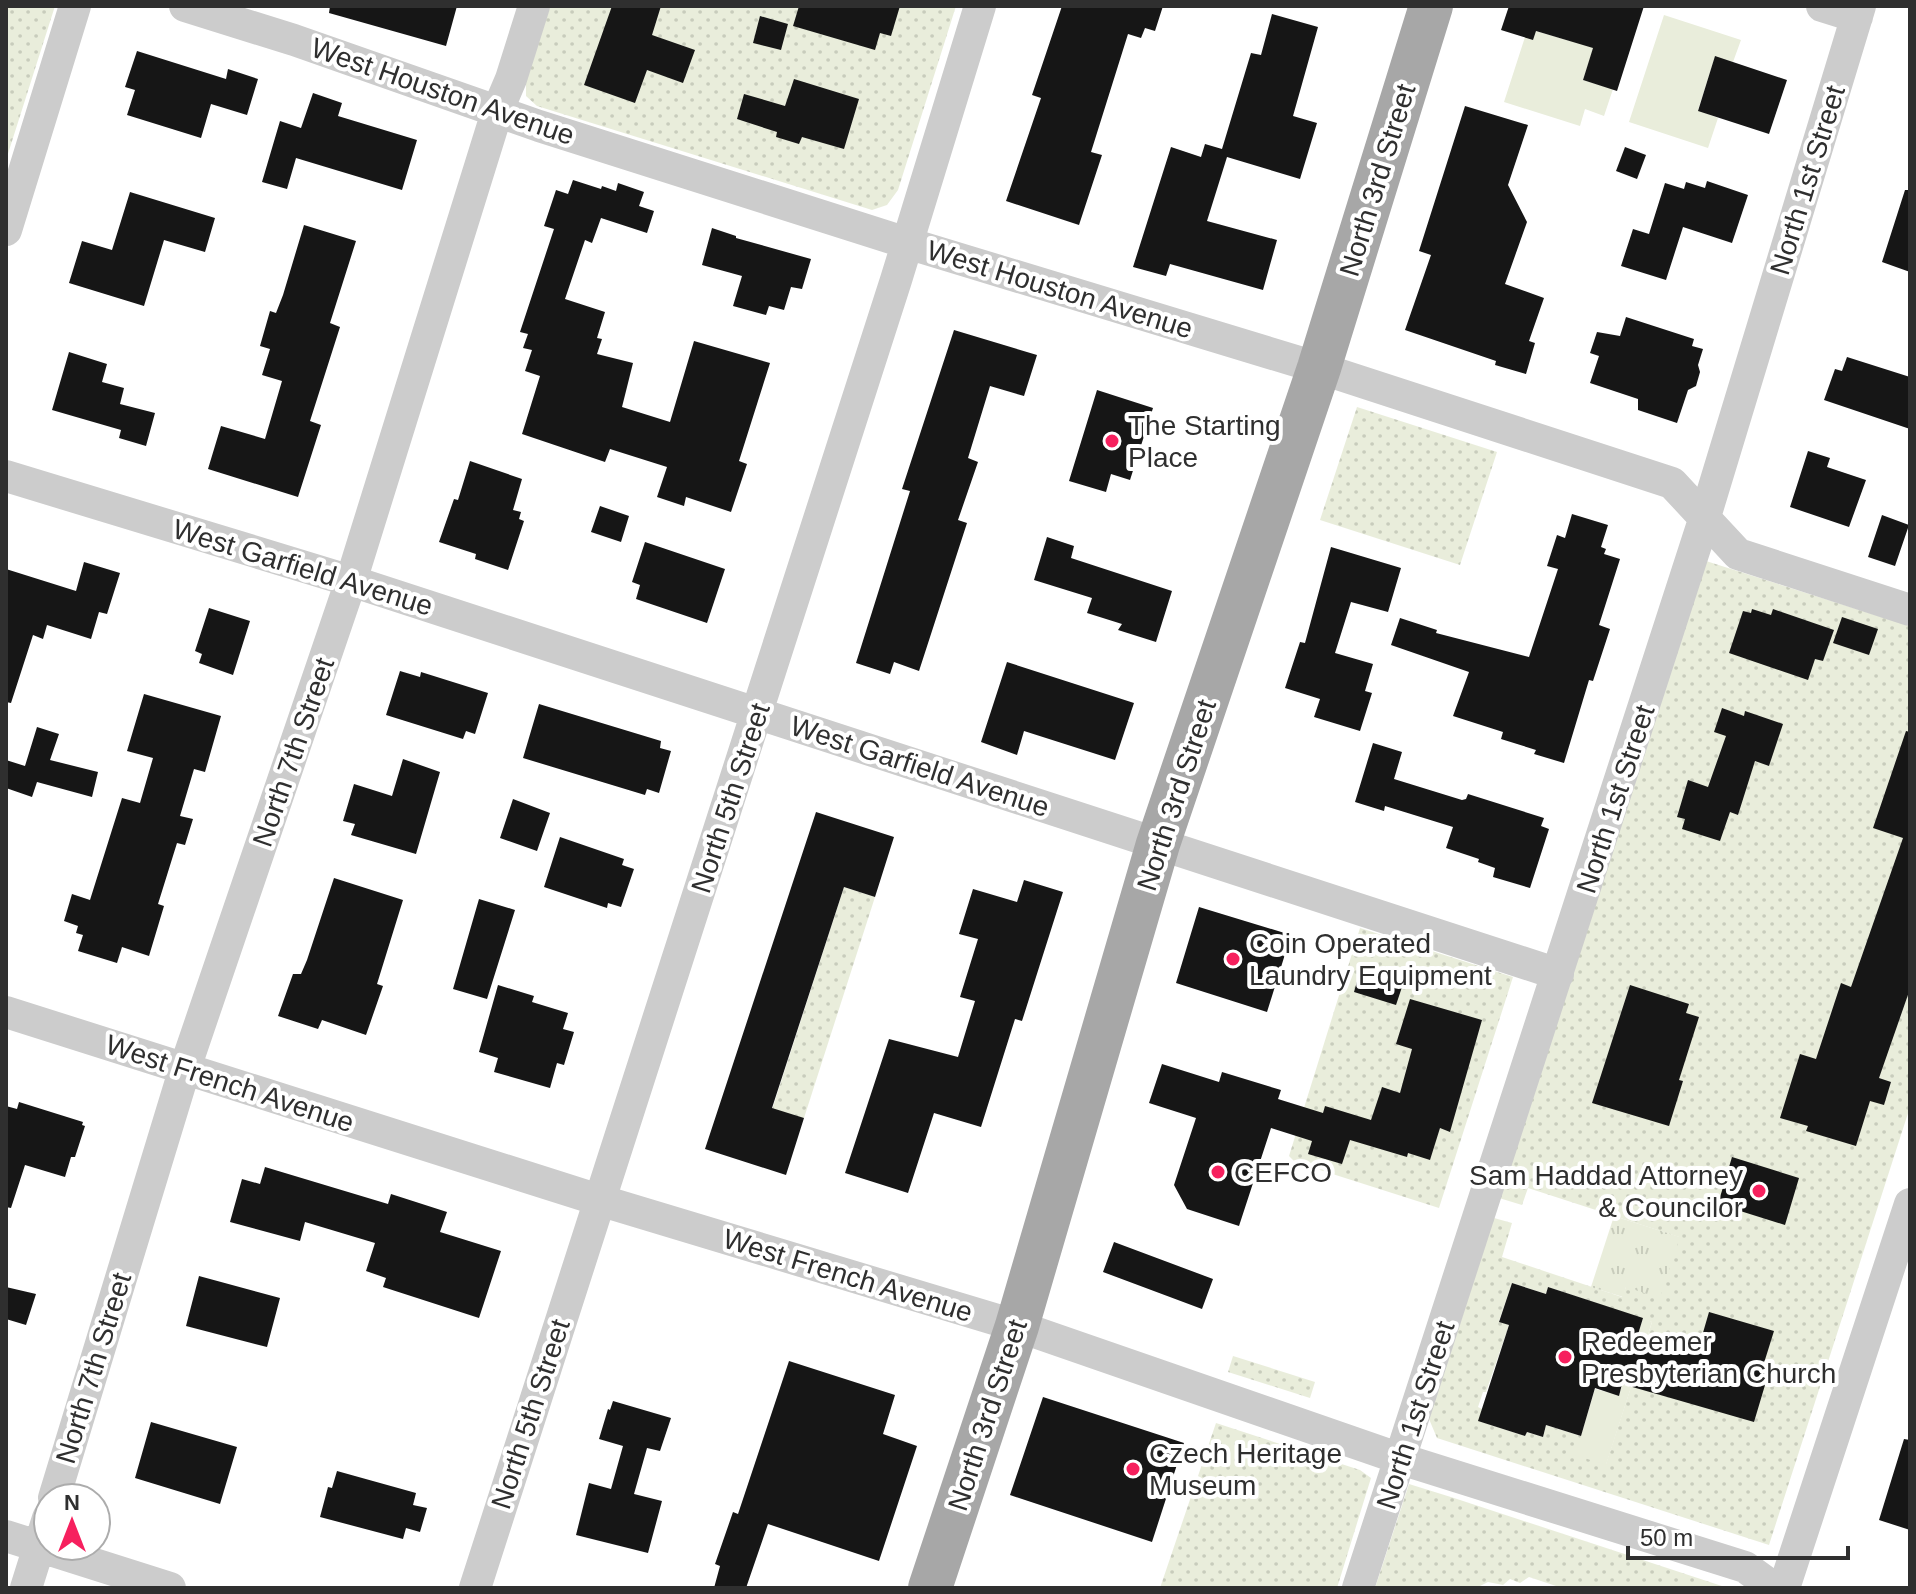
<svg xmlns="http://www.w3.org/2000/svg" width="1916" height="1594" viewBox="0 0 1916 1594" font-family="Arial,sans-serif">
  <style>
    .grass { fill: url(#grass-dots); fill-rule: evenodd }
    .park { fill: url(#park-tufts) }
    .garden { fill: #e9eddb }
    .building { fill: #161616 }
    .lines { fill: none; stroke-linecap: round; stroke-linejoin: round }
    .street { stroke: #ccc; stroke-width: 32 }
    .primary { stroke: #a7a7a7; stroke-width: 44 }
    .poi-dot { fill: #f6205e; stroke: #fff; stroke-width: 3 }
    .labels { text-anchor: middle; stroke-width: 8; stroke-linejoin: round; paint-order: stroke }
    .street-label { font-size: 28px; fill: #2f2f2f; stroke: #fff }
    .poi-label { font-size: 28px; fill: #2f2f2f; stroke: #fff; text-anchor: start }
  </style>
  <defs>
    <pattern id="grass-dots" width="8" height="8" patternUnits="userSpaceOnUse" patternTransform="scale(2)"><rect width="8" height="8" fill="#e9eddb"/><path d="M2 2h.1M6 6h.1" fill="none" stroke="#c8ccbc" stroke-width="1.8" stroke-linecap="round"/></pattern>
    <pattern id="park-tufts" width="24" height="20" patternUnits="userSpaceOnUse" patternTransform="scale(2)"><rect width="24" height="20" fill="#e9eddb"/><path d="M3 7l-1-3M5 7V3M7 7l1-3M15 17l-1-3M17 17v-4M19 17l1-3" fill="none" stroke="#c8ccbc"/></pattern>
  </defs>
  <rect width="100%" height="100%" fill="#fff"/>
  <path class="grass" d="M6,6H55L6,160Z
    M548,6H956L898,190L887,205L872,210L537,106L526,96V72Z
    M1357,407L1497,452L1460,565L1320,520Z
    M1706,561L1910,626V1107L1769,1545L1437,1438L1429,1419L1494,1218L1512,1223L1502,1257L1622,1297L1626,1287L1679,1237L1528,1188L1522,1205L1499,1198ZM1512,1283L1546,1294L1548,1287L1652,1322L1606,1464L1581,1436L1546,1425L1543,1437L1527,1432L1525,1436L1479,1421L1482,1409L1478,1407L1483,1392H1486L1509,1325L1499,1321Z
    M844,887L875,897L804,1118L770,1116Z
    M1360,928L1513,977L1439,1208L1295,1162L1289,1156Z
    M1233,1356L1315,1382L1310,1398L1228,1372Z
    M1216,1423L1360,1470L1371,1478L1337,1588H1160Z
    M1409,1484L1454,1498L1728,1588H1562L1529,1577L1520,1583L1510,1579L1503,1585L1488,1582L1476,1588H1375Z"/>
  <path class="park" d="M1614,1216L1680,1237L1660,1298L1626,1287L1623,1297L1591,1287Z"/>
  <path class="garden" d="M1581,6H1607L1583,80L1613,89L1604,116L1585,109L1580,126L1504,102L1525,37L1536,31L1570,41Z
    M1664,15L1741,40L1733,62L1715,57L1698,110L1718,118L1708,148L1629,122Z
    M1643,1318L1652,1322L1606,1465L1575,1455L1595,1389L1619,1395Z"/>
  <path class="building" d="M330,6H457L446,46L329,13Z
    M612,6H661L652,35L695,50L683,83L647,70L635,103L584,85Z
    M799,6H900L891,36L880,33L875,50L793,26Z
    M1062,6H1163L1155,31L1145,28L1141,38L1128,34L1091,152L1102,155L1079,225L1006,201L1041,98L1032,95Z
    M1509,6H1644L1617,91L1583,80L1593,48L1536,31L1533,40L1501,30Z
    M1272,14L1318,27L1293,116L1317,123L1300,179L1227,157L1207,221L1277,240L1263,290L1170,264L1166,276L1133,267L1171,147L1201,157L1205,144L1222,149L1251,53L1261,55Z
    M760,16L788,24L781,50L753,43Z
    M137,51L226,79L228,69L258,79L247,115L211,104L201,138L127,115L135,90L125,87Z
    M1715,56L1787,80L1769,134L1698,111Z
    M794,79L859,99L844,149L802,137L799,144L776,137L777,132L737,119L744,94L785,106Z
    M313,93L342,103L338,116L417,140L402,190L296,158L287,189L262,182L280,121L301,128Z
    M1465,106L1528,125L1508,185L1527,222L1505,284L1544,298L1529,341L1535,343L1526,374L1495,365L1496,361L1405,330L1431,255L1419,251Z
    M1625,147L1646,155L1637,179L1616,171Z
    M573,180L601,189L602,186L616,191L618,183L644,192L639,206L654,211L647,233L601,218L592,243L585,240L565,299L605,312L597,338L602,339L597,354L633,363L622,407L670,422L694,341L770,363L739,461L747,464L731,512L686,497L684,506L657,497L667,467L610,449L605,462L522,434L540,376L525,371L532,350L523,348L528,334L520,332L554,229L544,226L556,190L568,194Z
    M1707,181L1748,195L1732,243L1683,227L1666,280L1621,266L1633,229L1649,234L1665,183L1684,189L1686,182L1705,188Z
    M1905,190H1910V272L1882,262Z
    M130,192L215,218L205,252L164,240L144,306L69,283L82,241L112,250Z
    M304,225L356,241L330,323L340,327L310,421L321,425L298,497L208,469L221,426L265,439L282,381L262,375L270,349L260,346L270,311L276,313L283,295Z
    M712,228L736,236V238L811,259L802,289L791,287L784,310L769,306L766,315L733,306L742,276L702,265Z
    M1626,317L1694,339L1692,346L1703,349L1698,365L1700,372L1696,386L1688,390L1677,423L1638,410V399L1590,383L1599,356L1590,353L1597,332L1620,336Z
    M954,330L1037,355L1024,396L990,386L968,458L978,462L958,520L967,523L919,671L894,662L890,674L856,663L910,491L902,489Z
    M69,352L107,364L102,382L124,388L120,404L155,413L146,446L119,438L121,430L52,410Z
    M1847,357L1910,377V429L1824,400L1835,369L1842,371Z
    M1097,390L1153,408L1130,480L1111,474L1106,492L1069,481Z
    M1808,451L1830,458L1827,467L1866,480L1849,527L1790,507Z
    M470,461L522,479L513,510L521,512L519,519L524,521L508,570L475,559L476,554L439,542L454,499L458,500Z
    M600,506L629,516L621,542L591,532Z
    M1572,514L1608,525L1601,547L1606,549L1604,554L1620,559L1599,625L1610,629L1593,681L1589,680L1564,763L1534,754L1536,750L1501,739L1503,732L1453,716L1469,672L1391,645L1400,618L1437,630L1436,633L1529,657L1558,569L1547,566L1557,535L1565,538Z
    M1882,515L1909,525L1895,566L1868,557Z
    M1047,537L1074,546L1071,558L1172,591L1156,642L1118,630L1122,624L1087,613L1092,598L1034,580Z
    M645,542L725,569L707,623L636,599L640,585L632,582Z
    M1331,547L1401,568L1388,612L1351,602L1335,653L1373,664L1365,691L1372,693L1360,731L1314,717L1320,699L1285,688L1300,642L1305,643Z
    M84,562L120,573L107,614L99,612L91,639L47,625L43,639L33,635L11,703L6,702V569L76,591Z
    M209,608L250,621L233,675L199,663L202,654L195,651Z
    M1752,609L1771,615L1773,609L1834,630L1823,661L1815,659L1808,680L1729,653L1743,611L1751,613Z
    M1842,617L1878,629L1869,655L1833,643Z
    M1007,662L1134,703L1115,760L1024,731L1017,755L981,742Z
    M400,671L420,677L421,672L488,693L475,734L466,731L463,739L386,715Z
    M144,694L221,716L205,772L194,769L180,816L193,819L185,845L177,843L158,904L164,906L149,956L122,947L117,963L78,951L83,935L76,933L78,926L64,921L72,894L90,900L122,798L140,803L153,758L127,751Z
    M539,704L661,741L660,748L671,751L659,793L647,789L645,795L523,758Z
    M1722,708L1744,716L1745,711L1783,724L1769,766L1755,761L1738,815L1730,812L1720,841L1682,829L1685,819L1677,817L1688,780L1708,787L1726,736L1714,732Z
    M37,727L59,734L50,760L98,772L92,797L37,782L32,797L6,788V760L25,766Z
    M1906,731L1910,732V989L1879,1078L1891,1082L1884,1105L1870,1101L1856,1146L1806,1131L1808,1126L1780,1118L1800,1054L1816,1059L1841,983L1851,987L1903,838L1873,828Z
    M1373,743L1402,752L1394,779L1462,800L1466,799L1468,794L1544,818L1541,826L1549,829L1530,888L1493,877L1495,868L1478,862L1479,859L1446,848L1453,827L1385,806L1384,811L1355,802Z
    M403,759L440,772L416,854L351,835L355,824L343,821L354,784L392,796Z
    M513,799L550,813L537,851L500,838Z
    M816,812L894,837L875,897L844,887L772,1108L804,1118L786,1175L705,1149Z
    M560,837L624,859L622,865L634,869L621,907L608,903L607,908L544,887Z
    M334,878L403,900L377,984L383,986L366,1035L322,1020L318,1029L278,1016L293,974H301L307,960Z
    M1024,880L1063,892L1022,1021L1015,1019L981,1127L934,1113L908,1193L845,1173L889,1039L958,1057L975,1001L960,997L978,939L959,934L973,889L1017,902Z
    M479,899L515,910L487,999L453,989Z
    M1199,907L1291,935L1267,1012L1176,983Z
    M1362,964L1405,978L1396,1005L1354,992Z
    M498,985L534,996L532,1002L568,1013L563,1029L574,1032L564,1065L557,1063L550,1088L494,1072L498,1058L479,1052Z
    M1630,985L1689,1004L1686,1013L1699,1017L1679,1080L1683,1081L1669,1126L1592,1103Z
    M1410,999L1482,1020L1450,1132L1440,1128L1430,1160L1408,1153L1407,1157L1350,1140L1342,1164L1308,1154L1312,1141L1271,1128L1239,1226L1187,1209L1174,1185L1196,1118L1149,1103L1162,1064L1219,1082L1222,1072L1281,1090L1278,1099L1323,1113L1325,1106L1371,1120L1382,1087L1400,1093L1412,1049L1396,1044Z
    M19,1102L83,1122L82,1125L85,1126L75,1157H71L65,1177L25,1165L11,1208L6,1207V1106L17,1109Z
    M1732,1157L1799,1178L1785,1225L1718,1204Z
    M265,1167L388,1204L391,1194L447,1212L440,1232L501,1251L479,1318L383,1287L386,1278L366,1271L375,1243L305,1222L300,1241L230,1222L242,1179L260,1184Z
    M1114,1242L1213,1279L1202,1309L1103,1272Z
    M199,1276L280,1298L267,1347L186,1326Z
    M1512,1283L1546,1294L1548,1287L1643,1318L1636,1341L1683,1354L1688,1340L1700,1343L1709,1312L1774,1331L1764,1363L1771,1365L1754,1422L1622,1384L1619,1396L1595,1388L1581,1436L1546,1425L1543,1437L1527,1432L1525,1436L1478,1421L1509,1325L1499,1322Z
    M6,1287L36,1294L26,1325L6,1319Z
    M789,1361L895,1395L883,1434L917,1446L879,1561L768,1524L746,1588H714L720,1566L715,1564L733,1512L738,1514Z
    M1043,1397L1184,1443L1152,1542L1010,1495Z
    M613,1401L671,1418L660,1451L647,1448L634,1494L662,1501L648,1553L576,1535L589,1483L611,1489L623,1446L599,1439L608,1409L610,1410Z
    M151,1422L237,1447L220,1504L135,1478Z
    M1904,1439L1910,1440V1530L1879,1520Z
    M337,1471L416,1493L413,1505L427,1508L420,1532L406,1528L403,1539L320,1517L328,1487L332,1488Z"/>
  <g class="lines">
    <path class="street" d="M185,6L294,40L539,126L907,243L1319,368L1672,483L1738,554L1910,610
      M1822,6L1857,17
      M6,230L75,6
      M6,476L351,581L1558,974
      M6,1012L599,1200L1017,1326L1401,1459L1745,1567L1774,1588
      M54,1498L185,1068L351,581L497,112L511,79L534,6
      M6,1536L170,1588
      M26,1588L48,1518
      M475,1588L896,280L980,6
      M1358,1588L1704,520L1860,6
      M1784,1588L1910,1204"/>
    <path class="primary" d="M930,1588L1017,1326L1158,844L1319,368L1431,6"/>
  </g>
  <g class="poi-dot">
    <circle cx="1112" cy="441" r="8"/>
    <circle cx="1233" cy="959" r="8"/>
    <circle cx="1218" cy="1172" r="8"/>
    <circle cx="1759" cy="1191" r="8"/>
    <circle cx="1565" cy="1357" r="8"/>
    <circle cx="1133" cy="1469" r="8"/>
  </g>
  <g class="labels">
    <g class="street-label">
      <text transform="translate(443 91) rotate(19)" y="10">West Houston Avenue</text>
      <text transform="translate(1377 180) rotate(-73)" y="10">North 3rd Street</text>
      <text transform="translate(1807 180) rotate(-73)" y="10">North 1st Street</text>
      <text transform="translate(1060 289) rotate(17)" y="10">West Houston Avenue</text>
      <text transform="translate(303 567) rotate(17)" y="10">West Garfield Avenue</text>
      <text transform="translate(293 752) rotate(-71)" y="10">North 7th Street</text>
      <text transform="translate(920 766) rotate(18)" y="10">West Garfield Avenue</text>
      <text transform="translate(1176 795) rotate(-72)" y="10">North 3rd Street</text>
      <text transform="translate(730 798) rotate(-72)" y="10">North 5th Street</text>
      <text transform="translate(1615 799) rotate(-72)" y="10">North 1st Street</text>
      <text transform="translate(230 1083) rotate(18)" y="10">West French Avenue</text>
      <text transform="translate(848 1275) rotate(17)" y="10">West French Avenue</text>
      <text transform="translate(93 1368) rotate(-73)" y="10">North 7th Street</text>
      <text transform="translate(530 1414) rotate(-72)" y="10">North 5th Street</text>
      <text transform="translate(987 1415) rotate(-72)" y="10">North 3rd Street</text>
      <text transform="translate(1415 1415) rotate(-72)" y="10">North 1st Street</text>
    </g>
    <g class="poi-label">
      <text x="1128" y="435">The Starting<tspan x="1128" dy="32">Place</tspan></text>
      <text x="1249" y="953">Coin Operated<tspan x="1249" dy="32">Laundry Equipment</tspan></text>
      <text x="1234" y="1182">CEFCO</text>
      <text x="1743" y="1185" text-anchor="end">Sam Haddad Attorney<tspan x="1743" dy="32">&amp; Councilor</tspan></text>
      <text x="1581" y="1351">Redeemer<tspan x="1581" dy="32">Presbyterian Church</tspan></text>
      <text x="1149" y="1463">Czech Heritage<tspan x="1149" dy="32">Museum</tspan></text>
    </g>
  </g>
  <rect width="1916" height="1594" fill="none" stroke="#2f2f2f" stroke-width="16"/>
  <g transform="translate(72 1522)"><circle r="38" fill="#ffffff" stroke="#acacac" stroke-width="2"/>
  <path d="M0-6L14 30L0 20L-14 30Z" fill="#f6205e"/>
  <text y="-12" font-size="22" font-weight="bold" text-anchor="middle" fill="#2f2f2f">N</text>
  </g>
  <path d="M1628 1546v12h220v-12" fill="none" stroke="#2f2f2f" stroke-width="4"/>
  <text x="1640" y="1546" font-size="24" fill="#2f2f2f" stroke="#ffffff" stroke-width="6" paint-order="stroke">50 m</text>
</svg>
